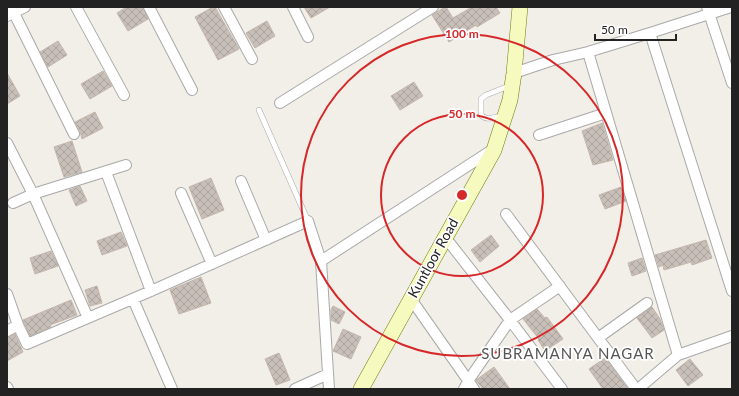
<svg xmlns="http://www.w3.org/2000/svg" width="739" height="396" viewBox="0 0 739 396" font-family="Lato,sans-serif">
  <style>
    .building { fill: url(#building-cross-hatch); stroke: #c4b6ab }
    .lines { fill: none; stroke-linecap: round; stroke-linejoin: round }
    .lane-casing { stroke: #a9a9a9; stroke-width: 6 }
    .street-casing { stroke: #a9a9a9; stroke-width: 12 }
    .secondary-casing { stroke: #707d05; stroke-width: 16 }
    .lane { stroke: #fff; stroke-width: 5 }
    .street { stroke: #fff; stroke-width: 10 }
    .secondary { stroke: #f7fabf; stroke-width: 15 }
    .ring { fill: none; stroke: #d62828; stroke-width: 2 }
    .labels { text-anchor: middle; stroke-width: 3.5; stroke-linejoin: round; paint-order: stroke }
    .street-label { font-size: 14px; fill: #222; stroke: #fff }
    .neighbourhood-label { font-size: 15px; letter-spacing: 1px; fill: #555; stroke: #fff }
    .centre { fill: #d62828; stroke: #fff; stroke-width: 2 }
    .ring-label { font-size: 12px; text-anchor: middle; font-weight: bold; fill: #d62828; stroke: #fff; stroke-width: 3.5; stroke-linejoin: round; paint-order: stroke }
  </style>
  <defs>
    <pattern id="building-cross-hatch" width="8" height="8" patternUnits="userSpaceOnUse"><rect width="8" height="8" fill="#c7bfb8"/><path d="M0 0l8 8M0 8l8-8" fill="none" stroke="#aba49e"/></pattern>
  </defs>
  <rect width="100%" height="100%" fill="#f2efe9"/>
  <path class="building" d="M127,7H143L148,19L128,31L117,13Z
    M213,7H215L239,49L218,60L195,17Z
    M304,7H330L311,18Z
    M445,7H446L453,18L472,7H496L500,13L477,27L476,25L449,42L432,15Z
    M267,21L275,36L255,48L246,33Z
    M58,41L67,55L48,67L40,52Z
    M103,71L112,86L90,99L81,84Z
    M7,73L20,96L7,104Z
    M414,82L423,96L400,110L391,96Z
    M95,112L103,128L82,139L80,131L75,122Z
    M602,123L613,160L593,165L582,131Z
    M72,141L82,172L64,177L54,147Z
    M211,178L224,210L202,219L189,187Z
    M80,186L87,201L76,206L69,190Z
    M621,187L626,201L605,209L599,195Z
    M121,232L127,246L102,255L97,241Z
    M491,235L499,246L480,262L471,250Z
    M706,240L712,258L692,265L691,262L664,270L663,265L659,267L655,255Z
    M51,251L58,266L35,274L30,258Z
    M642,258L646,271L632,276L628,263Z
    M201,277L211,303L179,314L170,290Z
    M97,286L102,303L90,306L85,290Z
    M71,300L77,315L50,325L51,327L30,336L23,320Z
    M333,306L345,312L339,324L331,320V310Z
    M652,307L660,319L664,330L652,338L637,318Z
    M537,309L545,318L547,317L563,339L545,351L538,340L539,339L523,319Z
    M343,329L361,337L351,359L333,351Z
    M15,334L23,352L7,361V337Z
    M279,353L290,380L276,385L265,359Z
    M605,358L628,389H603L589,369Z
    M690,359L703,375L688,386L676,370Z
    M494,367L510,389H483L476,380Z"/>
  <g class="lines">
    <defs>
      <path id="lane" d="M259,110L308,221
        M502,116C494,117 486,121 481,115V99L486,95L509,86"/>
      <path id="street" d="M11,7L74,134
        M76,7L124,95
        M149,7L192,90
        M224,7L252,59
        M293,7L308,37
        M707,7L732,83
        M7,16L25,7
        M650,33L732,291
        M588,52L678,355
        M514,73L553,60L588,52L650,33L731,7
        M280,103L433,7
        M539,135L606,113
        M7,143L33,194L88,318
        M106,172L151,291
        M241,181L266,240
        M181,193L212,264
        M13,203L33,194L126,165
        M506,214L636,389
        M445,237L510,320L562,389
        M321,261L492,150
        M7,294L18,325L27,344L151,291L308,221L321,261L329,389
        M133,299L172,389
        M411,299L474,389
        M7,331L18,325
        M598,338L647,303
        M7,387L8,389
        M295,389L328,374
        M464,389L468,381L510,320L560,286
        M638,389L678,355L732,336"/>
      <path id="secondary" d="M361,389L494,150L510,100L514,73L520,7"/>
    </defs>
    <use href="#lane" class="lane-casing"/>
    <use href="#street" class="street-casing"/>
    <use href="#secondary" class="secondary-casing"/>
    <use href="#lane" class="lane"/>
    <use href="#street" class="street"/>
    <use href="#secondary" class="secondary"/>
  </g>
  <g class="ring">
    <circle cx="462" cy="195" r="81"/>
    <circle cx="462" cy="195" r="161"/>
  </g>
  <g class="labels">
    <g class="street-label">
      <text transform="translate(433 258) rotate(-61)" y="5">Kuntloor Road</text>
    </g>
    <g class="neighbourhood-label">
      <text x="568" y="359">SUBRAMANYA NAGAR</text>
    </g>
  </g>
  <circle cx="462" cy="195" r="6" class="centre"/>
  <g class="ring-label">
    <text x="462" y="38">100 m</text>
    <text x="462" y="118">50 m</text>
  </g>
  <rect width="739" height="396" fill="none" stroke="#222222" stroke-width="16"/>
  <path d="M595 34v6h81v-6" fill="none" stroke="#222222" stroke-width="2"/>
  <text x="601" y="34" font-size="12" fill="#222222" stroke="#ffffff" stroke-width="3" paint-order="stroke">50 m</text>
</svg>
